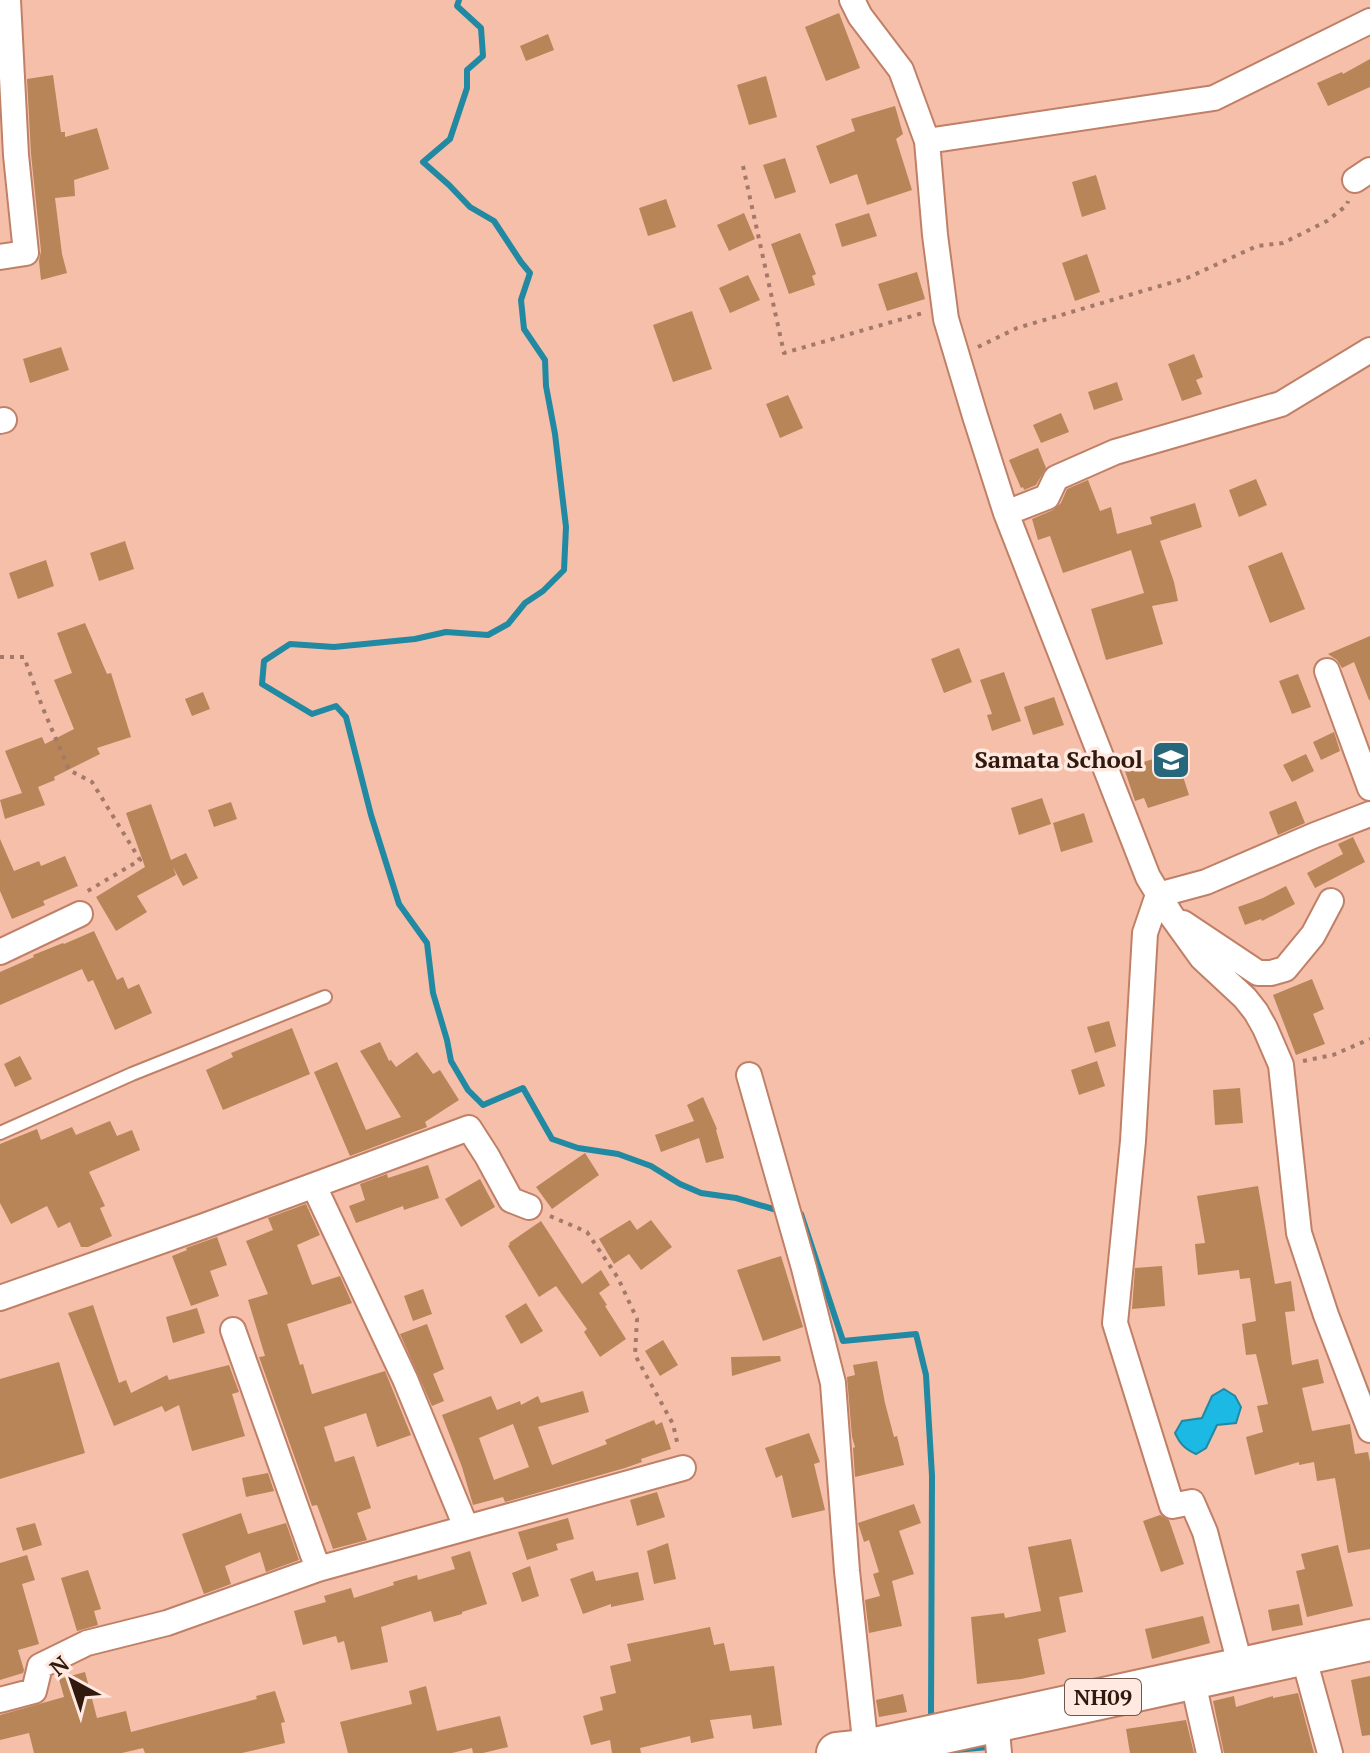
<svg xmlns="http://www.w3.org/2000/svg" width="1370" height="1753" viewBox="0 0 1370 1753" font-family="'PT Serif',serif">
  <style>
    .water { fill: #1bb9e3; stroke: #2289a3; stroke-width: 2 }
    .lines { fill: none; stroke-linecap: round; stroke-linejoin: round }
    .stream { stroke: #2289a3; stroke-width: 6 }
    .building { fill: #b78557; fill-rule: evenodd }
    .service-casing { stroke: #c08067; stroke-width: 16 }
    .minor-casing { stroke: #c08067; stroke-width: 28 }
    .primary-casing { stroke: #c08067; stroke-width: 44 }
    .path { stroke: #a37969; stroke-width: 4; stroke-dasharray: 4 6; stroke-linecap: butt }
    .service { stroke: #fff; stroke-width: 12 }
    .minor { stroke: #fff; stroke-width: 24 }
    .primary { stroke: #fff; stroke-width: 40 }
    .labels { text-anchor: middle; stroke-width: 7; stroke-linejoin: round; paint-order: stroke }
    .shield { fill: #ffe9e1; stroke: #6f574d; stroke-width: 2 }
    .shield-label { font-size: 22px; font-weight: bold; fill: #31190e }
    .poi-label { font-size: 24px; font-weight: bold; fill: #31190e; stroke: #ffe9e1; text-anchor: end }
  </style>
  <rect width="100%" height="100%" fill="#f6bfaa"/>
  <path class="water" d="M1224,1389L1235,1396L1241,1407L1236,1423L1217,1425L1206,1448L1196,1454C1185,1449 1180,1444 1175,1433L1182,1421L1202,1418L1212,1396Z"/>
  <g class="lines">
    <path class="stream" d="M459,0L457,6L481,28L483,56L467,70V88L450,139L423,162L449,185L470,207L494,221L521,262L530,273L521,300L524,329L545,360L546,386L555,434L566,527L564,570L543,591L525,603L508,624L488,635L446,632L415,639L334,647L290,644L264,661L262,684L312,714L336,706L346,717L371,815L399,904L427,943L433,993L447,1040L451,1061L468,1090L483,1105L523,1088L552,1139L578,1148L618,1154L651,1166L680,1184L701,1193L736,1198L780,1211
      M801,1214L843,1341L916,1334L926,1375L932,1476L931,1718
      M956,1750L988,1747"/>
  </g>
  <path class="building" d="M839,13L860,68L826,81L805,27Z
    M548,34L554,50L526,61L520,46Z
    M1370,59V87L1328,106L1317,83L1342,72L1343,74Z
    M53,75L61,132H65V137L97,128L109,169L74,180L75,196L55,198L62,254L67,273L41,280L39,261L41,251L31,154L27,79Z
    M766,76L777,117L749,125L737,85Z
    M895,106L903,134L896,139L912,190L867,205L857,174L830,184L816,146L855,131L851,119Z
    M785,158L796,192L775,199L763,165Z
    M1096,175L1106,209L1082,217L1072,182Z
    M666,199L676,227L648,236L639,208Z
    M744,213L755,239L729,251L717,225Z
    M869,213L877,236L842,247L835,224Z
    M800,233L816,274L812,276L815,285L789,294L771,244Z
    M1087,254L1100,292L1075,301L1062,263Z
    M917,272L925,299L887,311L878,284Z
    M748,275L760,300L730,313L719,288Z
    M692,311L712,369L673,382L653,325Z
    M61,347L69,370L30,383L23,359Z
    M1194,354L1203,377L1196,380L1202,394L1182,401L1168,364Z
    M1117,382L1123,400L1094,410L1088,392Z
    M788,395L803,428L780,438L766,404Z
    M1061,413L1069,432L1041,443L1033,425Z
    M1038,448L1046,468L1036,485L1024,490L1023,487L1021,488L1009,460Z
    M1256,479L1267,505L1239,517L1229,490Z
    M1088,480L1100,511L1111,507L1117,534L1152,524L1150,517L1195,503L1202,527L1160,541L1174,582L1178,601L1152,606L1163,644L1106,660L1091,609L1144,593L1131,550L1063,573L1050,536L1038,540L1032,519L1053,510L1061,503L1067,489Z
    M125,541L134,569L99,581L90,553Z
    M1282,552L1305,609L1270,623L1248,566Z
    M46,560L54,586L18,599L9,573Z
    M85,623L107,674L111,673L131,737L97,748L100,754L54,777L55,780L38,787L45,805L5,819L0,800L22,793L5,751L42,737L45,744L74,729L54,680L72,673L57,633Z
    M1370,636V700H1369L1354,662L1342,668L1337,660L1328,654Z
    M959,648L972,682L944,693L931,659Z
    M1004,672L1021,721L992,731L987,715L992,714L980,680Z
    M1298,674L1311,707L1292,714L1279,681Z
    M203,692L210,709L192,716L185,699Z
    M1054,697L1064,725L1033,735L1024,707Z
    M1334,732L1340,751L1321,760L1313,742Z
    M1306,754L1314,771L1292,782L1283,765Z
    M1163,756L1167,771L1180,767L1189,795L1148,808L1144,798L1135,801L1124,768Z
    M1042,798L1051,824L1019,835L1011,808Z
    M1296,801L1305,823L1278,835L1269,812Z
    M231,802L237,819L214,827L208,810Z
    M151,804L171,860L186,853L198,878L183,886L173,867L176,875L137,896L147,912L116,931L96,897L145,867L126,813Z
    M1084,813L1093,842L1061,852L1053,823Z
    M1353,837L1365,862L1315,888L1307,873L1343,854L1338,844Z
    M0,839L14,871L39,861L41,866L65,856L78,886L43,901L45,905L12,919L0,891Z
    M1286,886L1295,904L1262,921L1261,919L1245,925L1238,907L1263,898Z
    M94,931L117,980L123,977L128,989L139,984L152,1013L115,1030L93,980L88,982L82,969L0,1005V972L34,957L33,955L63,943L64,944Z
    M1312,979L1324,1009L1313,1014L1325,1044L1296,1055L1273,995Z
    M1109,1021L1116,1046L1095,1053L1087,1027Z
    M292,1028L310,1074L223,1110L206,1070L233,1057L231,1053Z
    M380,1042L389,1061L391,1060L396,1067L417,1052L433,1074L440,1070L459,1100L425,1122L427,1127L350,1156L314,1072L337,1062L366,1130L401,1117L360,1051Z
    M20,1056L32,1079L15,1087L4,1064Z
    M1097,1061L1105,1086L1079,1095L1071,1070Z
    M1240,1088L1243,1123L1215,1125L1213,1090Z
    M703,1097L717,1129L716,1130L724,1158L706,1163L699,1138L661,1152L655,1135L694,1121L687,1105Z
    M110,1121L117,1136L132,1130L140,1150L89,1172L105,1206L100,1208L112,1236L88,1247H81L70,1222L58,1228L47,1206L11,1224L0,1203V1144L37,1129L41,1140L72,1127L76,1135Z
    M585,1153L599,1175L552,1209L536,1187Z
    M428,1165L439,1198L404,1210L403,1206L356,1223L349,1206L365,1200L360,1184L387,1174L388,1178Z
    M480,1179L495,1207L461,1227L445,1199Z
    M1258,1186L1275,1284L1291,1281L1295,1311L1285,1312L1292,1365L1318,1359L1324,1383L1302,1388L1312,1431L1350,1424L1355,1454L1368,1452L1370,1462V1549L1348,1553L1335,1478L1317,1481L1314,1462L1299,1465V1462L1255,1475L1246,1437L1263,1432L1257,1406L1268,1404L1256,1354L1246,1355L1242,1324L1256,1321L1250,1278L1240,1279L1239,1270L1198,1275L1195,1244L1205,1243L1197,1196Z
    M306,1204L320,1235L297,1245L312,1285L340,1276L352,1303L287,1324L300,1365L303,1364L312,1394L385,1371L411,1435L377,1447L366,1413L324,1427L335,1462L354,1456L371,1508L357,1513L367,1540L333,1549L317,1505L312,1506L259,1357L265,1356L248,1300L268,1294L246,1241L273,1230L268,1218Z
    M630,1220L637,1230L651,1220L672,1247L641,1270L629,1254L614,1264L599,1239Z
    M541,1221L582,1284L601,1270L610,1285L599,1293L607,1305L605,1306L626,1339L600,1357L584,1332L587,1329L556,1286L539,1297L508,1246L510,1244L509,1243Z
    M217,1237L227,1265L210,1271L219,1296L191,1306L172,1256L187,1250L186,1248Z
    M781,1256L803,1327L763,1341L737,1270Z
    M1162,1266L1165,1306L1132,1309L1135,1268Z
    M423,1289L432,1314L413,1321L404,1296Z
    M526,1303L543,1331L521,1344L505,1316Z
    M93,1305L119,1383L126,1380L131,1393L167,1375L169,1380L229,1365L239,1392L232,1394L245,1436L192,1451L179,1405L165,1412L162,1406L114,1426L68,1313Z
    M197,1308L205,1333L173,1343L166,1317Z
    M427,1324L444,1369L433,1374L444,1401L432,1406L400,1334Z
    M663,1340L678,1365L660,1376L645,1351Z
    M780,1356L781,1361L732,1376L731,1357Z
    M877,1361L885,1403L894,1437L897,1436L904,1465L855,1477L853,1448L855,1447L852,1437L847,1377L855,1375L853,1365Z
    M59,1362L85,1453L0,1479V1379Z
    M583,1391L589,1412L538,1427L552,1465L607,1444L605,1440L654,1420L656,1425L662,1422L671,1449L641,1459L642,1462L625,1468L505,1502L503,1497L473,1505L462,1467L442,1415L491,1396L497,1410L520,1401L521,1405L538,1396L541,1403ZM513,1424L529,1467L494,1480L479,1438Z
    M809,1433L820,1462L814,1464L825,1510L792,1518L782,1475L776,1478L765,1448Z
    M268,1473L274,1491L246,1497L242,1478Z
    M657,1492L665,1517L637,1526L630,1500Z
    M914,1504L921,1523L899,1531L914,1574L892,1581L902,1626L869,1633L865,1600L880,1596L873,1574L879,1572L869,1540L864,1542L858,1523Z
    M241,1513L248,1534L286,1523L299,1560L266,1572L260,1552L225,1566L231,1584L204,1594L182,1534Z
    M1160,1515L1169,1520L1184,1564L1161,1572L1143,1521Z
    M568,1518L574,1539L556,1544L558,1550L527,1560L518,1532Z
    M35,1523L42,1545L23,1551L16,1528Z
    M1071,1539L1083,1592L1059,1597L1066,1632L1038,1639L1045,1674L1021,1679L977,1684L971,1617L1004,1613L1005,1618L1041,1611L1028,1547Z
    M668,1543L676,1579L654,1584L647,1551Z
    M1338,1545L1353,1606L1307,1617L1296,1571L1305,1569L1301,1554Z
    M470,1551L487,1604L462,1612V1614L434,1622L431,1611L381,1627L388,1662L351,1670L344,1641L338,1643L336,1636L303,1645L294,1611L326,1602L324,1596L351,1588L354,1598L394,1585L393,1582L417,1575L418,1580L455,1569L451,1557Z
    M27,1555L35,1580L22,1584L39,1644L18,1650L24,1670L23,1673L0,1680V1563Z
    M530,1566L539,1596L522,1602L512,1573Z
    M88,1570L101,1609L94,1611L98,1625L77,1631L61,1578Z
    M593,1571L596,1581L638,1572L644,1600L611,1607V1604L583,1614L570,1579Z
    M1299,1604L1303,1625L1272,1631L1268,1610Z
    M1203,1616L1210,1643L1152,1659L1145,1629Z
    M710,1627L714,1645L724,1643L730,1671L774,1666L782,1725L753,1729L751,1715L710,1720L714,1738L691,1743L690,1736L640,1748L641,1753H612L610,1740L591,1745L583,1716L603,1710L600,1697L616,1693L610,1666L631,1661L627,1644Z
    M85,1672L97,1718L126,1711L131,1732L257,1699L256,1696L275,1691L285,1722L281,1723L285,1743L242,1753H145L143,1748L122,1753H34L29,1733L0,1740V1715L64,1697L59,1679Z
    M1370,1676V1735L1362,1736L1351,1680Z
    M426,1686L437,1731L500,1716L508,1747L483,1753H473L472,1748L452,1753H348L340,1722L412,1704L409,1691Z
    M1298,1693L1314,1753H1224L1213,1701L1234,1696L1236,1707L1273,1696V1698Z
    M903,1694L907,1712L879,1717L876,1700Z
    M1186,1720L1194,1753H1130L1126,1729Z"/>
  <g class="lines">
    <defs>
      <path id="service" d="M0,1133L132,1074L325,997"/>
      <path id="minor" d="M852,0L860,16L901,70L927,141L935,235L946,319L975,416L1006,513L1148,877L1171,915L1202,958L1245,998L1256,1012L1265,1028L1281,1065L1299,1233L1326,1315L1370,1430
        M927,141L1214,98L1370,21
        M1355,180L1370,170
        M0,257L26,253L16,155L8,0
        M0,421L4,420
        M1006,513L1047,497L1056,478L1115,452L1281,404L1370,350
        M1327,671L1370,788
        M1183,923L1258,973H1271L1285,969L1313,935L1331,901
        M0,952L80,914
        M749,1075L804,1268L833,1383L847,1571L866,1750
        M314,1186L405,1379L466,1527
        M0,1298L204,1226L469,1128L487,1156L511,1200L529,1207
        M233,1330L318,1569
        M1303,1655L1330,1753
        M1241,1668L1205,1532L1192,1502L1172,1506L1115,1323L1133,1141L1145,933L1158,895L1206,882L1315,835L1370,814
        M1192,1678L1209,1753
        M0,1700L34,1691L40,1666L87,1643L167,1623L318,1569L683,1468
        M996,1720L999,1753"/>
      <path id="primary" d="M837,1753L866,1750L1370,1640"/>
    </defs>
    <use href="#service" class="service-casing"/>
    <use href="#minor" class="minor-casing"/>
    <use href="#primary" class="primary-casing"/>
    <path class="path" d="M743,166L784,353L923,313
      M978,347L1017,328L1187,278L1257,246L1283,243L1327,221L1347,205L1348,201
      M0,657H24L42,706L69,770L92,782L140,860L86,892
      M1303,1061L1333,1055L1370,1039
      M550,1216L587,1232L618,1278L637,1319L635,1355L673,1424L678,1446"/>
    <use href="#service" class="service"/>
    <use href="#minor" class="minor"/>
    <use href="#primary" class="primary"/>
  </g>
  <defs>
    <symbol id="school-square" viewBox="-11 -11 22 22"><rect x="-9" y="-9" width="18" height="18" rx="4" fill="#27677c" stroke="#ffe9e1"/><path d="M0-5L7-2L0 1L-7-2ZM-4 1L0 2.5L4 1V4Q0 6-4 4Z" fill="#fff"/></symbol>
  </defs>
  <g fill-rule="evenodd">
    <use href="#school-square" x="1149" y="738" width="44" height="44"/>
  </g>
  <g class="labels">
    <rect class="shield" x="1065" y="1679" width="76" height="36" rx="6"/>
    <g class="shield-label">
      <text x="1103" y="1705">NH09</text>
    </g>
    <g class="poi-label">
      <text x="1143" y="768">Samata School</text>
    </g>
  </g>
  <g transform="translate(72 1681) rotate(320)" stroke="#ffe9e1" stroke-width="6" paint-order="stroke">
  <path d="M0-6L14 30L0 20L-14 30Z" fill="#31190e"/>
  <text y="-12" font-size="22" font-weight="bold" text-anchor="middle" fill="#31190e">N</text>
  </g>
</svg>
